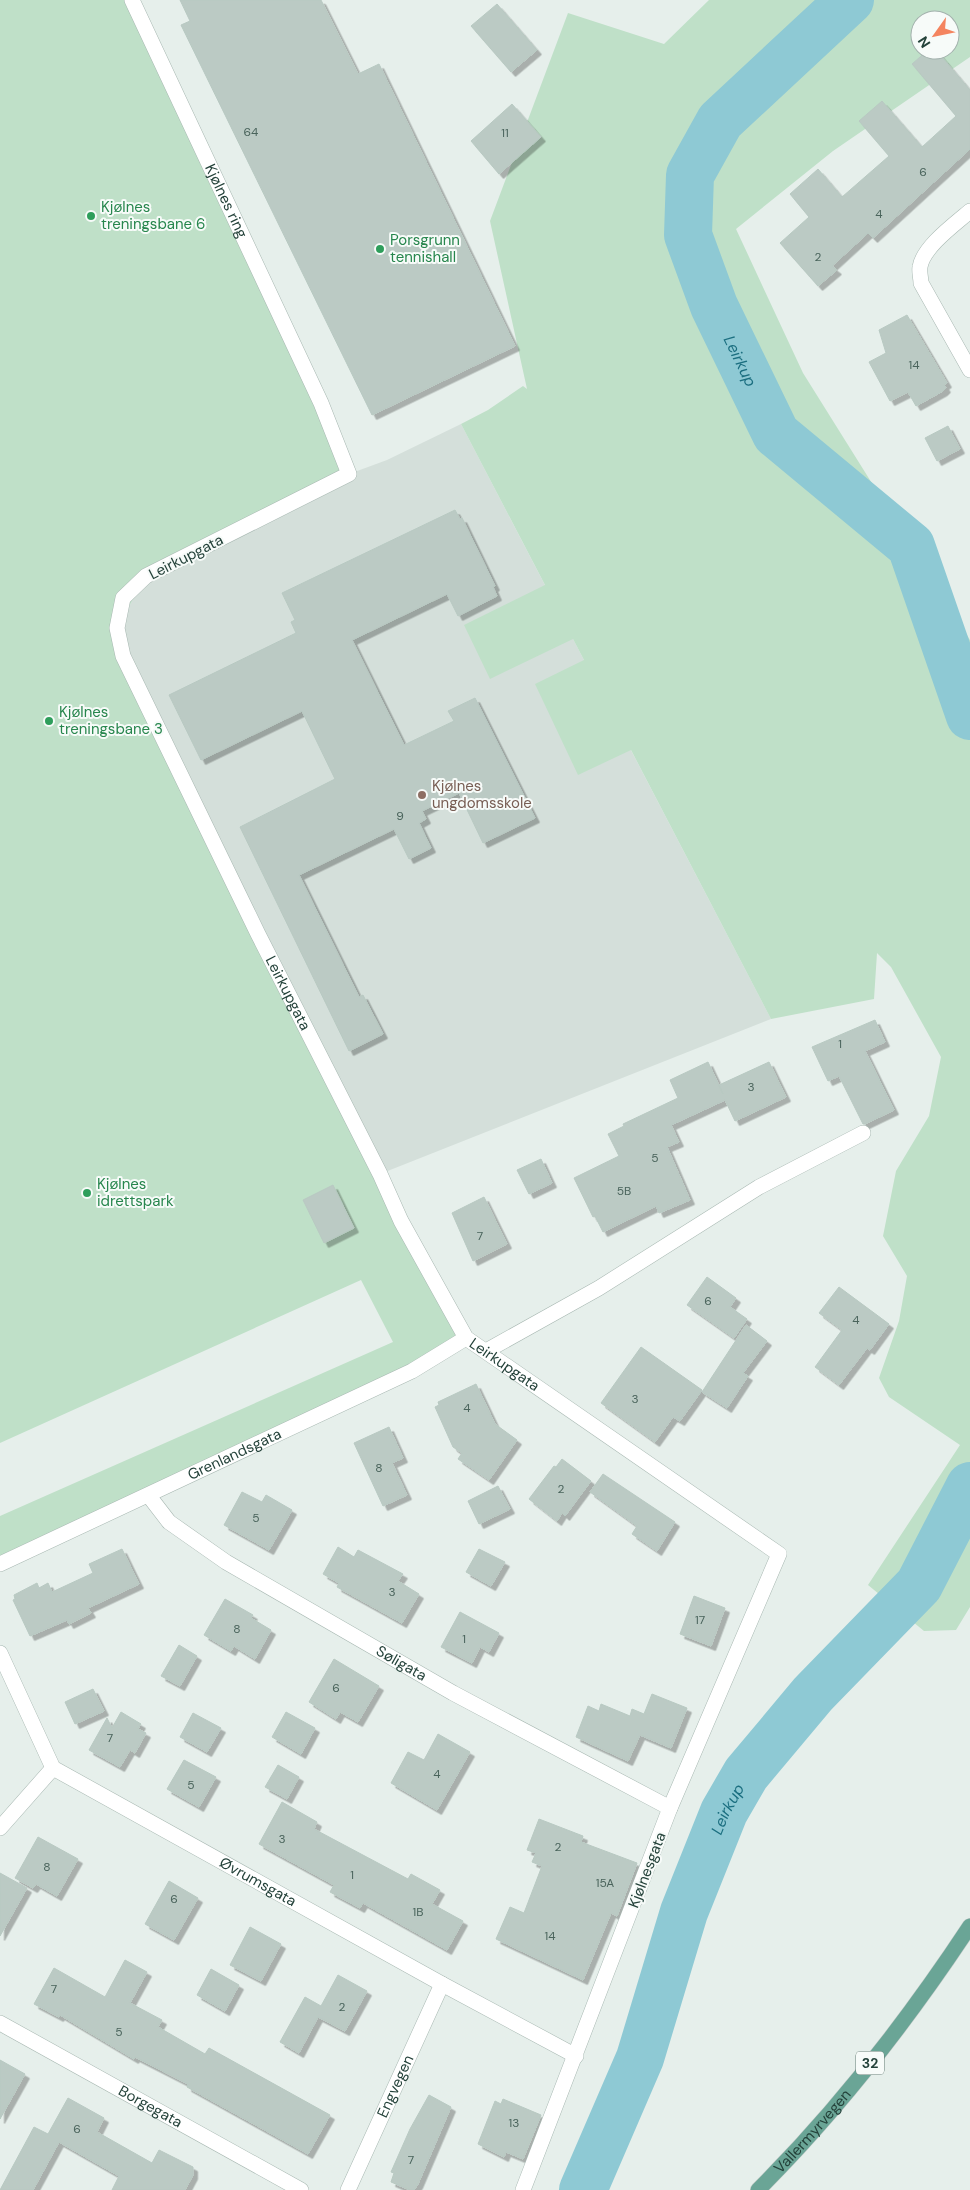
<svg xmlns="http://www.w3.org/2000/svg" width="970" height="2190" viewBox="0 0 970 2190" font-family="'DM Sans',sans-serif">
  <style>
    .built { fill: #d4dfda }
    .green { fill: #bfe0c8; fill-rule: evenodd }
    .lines { fill: none; stroke-linecap: round; stroke-linejoin: round }
    .river { stroke: #8ec9d4; stroke-width: 48 }
    .building { fill: #bbcac4; stroke: #b8c9c2; filter: url(#shadow) }
    .minor-casing { stroke: #a8b8b2; stroke-width: 16 }
    .major-casing { stroke: #c2cac8; stroke-width: 16 }
    .minor { stroke: #fff; stroke-width: 15 }
    .major { stroke: #6aa596; stroke-width: 15 }
    .leisure-dot { fill: #2e9e5b; stroke: #f7fbf9; stroke-width: 2 }
    .education-dot { fill: #8d6e63; stroke: #f7fbf9; stroke-width: 2 }
    .labels { text-anchor: middle; stroke-width: 4; stroke-linejoin: round; paint-order: stroke }
    .number-label { font-size: 12px; fill: #4a645c }
    .shield { fill: #f7fbf9; stroke: #637a73; stroke-width: 1 }
    .shield-label { font-size: 14px; font-weight: bold; fill: #24423a }
    .street-label { font-size: 15px; fill: #24423a; stroke: #f7fbf9 }
    .leisure-label { font-size: 15px; fill: #27864d; stroke: #f7fbf9; text-anchor: start }
    .education-label { font-size: 15px; fill: #785e54; stroke: #f7fbf9; text-anchor: start }
    .water-label { font-size: 16px; font-style: italic; fill: #1c6f80; stroke: #f7fbf9 }
  </style>
  <defs>
    <filter id="shadow"><feDropShadow dx="4.5" dy="4.5" stdDeviation="0" flood-color="#0004"/></filter>
  </defs>
  <rect width="100%" height="100%" fill="#e6efeb"/>
  <path class="built" d="M461,424L771,1019L380,1174L117,628L146,576L349,474L387,460Z"/>
  <path class="green" d="M0,0H132L349,474L146,576L117,628L123,656L466,1338L0,1564V1516L393,1342L361,1280L0,1443Z
    M709,0H970V57L833,151L736,229L803,373L970,640V1607L956,1630L924,1631L868,1585L960,1445L889,1397L879,1378L899,1321L907,1276L883,1236L896,1171L929,1116L941,1057L891,967L877,953L874,999L771,1019L631,750L578,775L535,684L584,660L573,639L490,679L464,625L545,585L461,424L488,410L523,386L527,389L490,221L568,13L664,44ZM920,20H950V50H920Z"/>
  <g class="lines">
    <g class="river">
      <path id="s1" d="M850,0L720,121L690,175L688,235L714,306L776,434L911,546L970,716"/>
      <path id="s2" d="M583,2190L640,2058L684,1912L724,1812L746,1774L813,1694L919,1585L970,1486"/>
    </g>
  </g>
  <path class="building" d="M180,0H321L358,74L379,64L515,346L372,415L181,25L190,21Z
    M497,4L537,50L511,72L471,26Z
    M928,50H936L970,90V149L873,238L868,233L832,266L837,270L818,286L780,243L809,217L790,194L818,169L842,197L889,156L859,121L882,101L922,147L956,116L912,64Z
    M512,104L541,137L499,174L471,141Z
    M907,315L947,383L944,385L946,388L943,391L916,406L908,392L890,401L869,362L886,353L879,330Z
    M948,426L960,449L937,461L925,438Z
    M455,510L460,519L462,518L495,586L493,587L497,596L458,616L447,594L352,640L404,745L454,721L448,711L475,698L535,818L483,843L459,793L422,811L426,819L419,823L431,848L409,859L394,829L299,875L359,997L363,995L383,1034L349,1051L240,827L335,779L302,711L201,760L169,695L296,633L291,622L295,620L282,593Z
    M875,1020L885,1042L865,1051L894,1110L865,1124H863L839,1076L828,1081L812,1047Z
    M708,1062L723,1094L719,1085L769,1062L786,1097L735,1121L725,1100L671,1125L679,1142L667,1147L690,1200L659,1213L656,1206L603,1232L595,1216L593,1217L574,1178L619,1156L608,1134L624,1126L623,1124L678,1098L670,1080Z
    M541,1159L552,1183L529,1194L517,1170Z
    M333,1185L354,1228L324,1243L303,1200Z
    M484,1197L507,1244L473,1261L452,1213Z
    M707,1277L736,1298L730,1307L747,1319L734,1338L687,1305Z
    M839,1287L889,1324L870,1350L867,1348L839,1385L815,1367L842,1330L819,1313Z
    M746,1325L767,1341L743,1373L748,1376L727,1408L702,1392Z
    M641,1347L702,1390L680,1421L673,1417L655,1442L601,1403Z
    M476,1384L495,1424L517,1440L489,1480L458,1459L462,1453L453,1447L435,1407L439,1405L438,1402Z
    M389,1427L403,1458L392,1463L407,1495L383,1506L354,1443Z
    M562,1459L591,1481L565,1516L562,1513L557,1521L529,1499L554,1466L556,1467Z
    M603,1474L675,1522L657,1551L632,1534L637,1526L590,1492Z
    M498,1486L510,1509L479,1524L468,1501Z
    M242,1492L262,1502L266,1495L292,1510L269,1550L224,1525Z
    M338,1547L354,1557L358,1550L403,1574L398,1581L419,1594L402,1623L337,1587L339,1583L323,1574Z
    M122,1549L139,1584L88,1608L91,1613L69,1624L67,1620L30,1636L13,1600L15,1599L14,1595L37,1583L39,1588L48,1583L52,1592L93,1573L89,1564Z
    M479,1549L505,1562L491,1586L466,1572Z
    M694,1596L725,1608L711,1646L680,1634Z
    M225,1599L253,1615L251,1618L271,1630L255,1659L234,1646L231,1651L204,1635Z
    M460,1612L499,1633L489,1652L480,1647L472,1663L441,1647Z
    M179,1645L197,1656L180,1686L161,1676Z
    M334,1659L379,1686L358,1722L340,1712L336,1719L309,1702Z
    M93,1689L104,1711L75,1724L65,1702Z
    M652,1694L687,1708L671,1748L640,1735L628,1761L576,1737L588,1706L599,1711L601,1704L630,1716L632,1709L644,1714Z
    M121,1712L141,1724L138,1729L146,1733L135,1753L130,1750L120,1767L89,1750L107,1718L112,1728Z
    M286,1712L315,1728L301,1754L272,1737Z
    M193,1713L221,1728L207,1752L180,1737Z
    M438,1734L470,1752L437,1810L391,1783L408,1752L424,1760Z
    M184,1760L216,1777L199,1807L167,1789Z
    M278,1765L299,1777L287,1799L265,1787Z
    M282,1802L317,1822L314,1829L408,1879L411,1874L440,1890L432,1904L463,1921L447,1950L363,1903L360,1908L330,1892L334,1885L259,1844Z
    M539,1819L583,1836L581,1842L637,1863L617,1916L611,1913L583,1980L496,1939L510,1907L524,1913L542,1866L532,1862L536,1853L527,1850Z
    M38,1837L78,1859L57,1896L36,1884L33,1888L15,1878Z
    M0,1873L27,1888L0,1936Z
    M169,1881L198,1898L174,1940L145,1924Z
    M250,1927L281,1944L261,1981L230,1965Z
    M125,1960L147,1972L130,2003L162,2020L158,2027L205,2054L209,2048L330,2115L308,2154L187,2087L188,2084L135,2057L134,2059L60,2015L59,2017L34,2004L54,1968L105,1997Z
    M211,1969L239,1985L225,2011L197,1995Z
    M338,1975L367,1991L345,2031L318,2017L299,2053L280,2042L305,1997L321,2006Z
    M0,2060L25,2074L0,2119Z
    M429,2095L451,2107L418,2184L414,2190H410L391,2182L394,2173L391,2172L410,2129Z
    M68,2098L104,2118L97,2132L152,2163L159,2150L193,2167V2175L185,2190H112L119,2176L59,2142L33,2190H0L34,2127L48,2134Z
    M503,2099L541,2115L523,2159L506,2152L504,2157L478,2144L495,2101L501,2104Z"/>
  <g class="lines">
    <defs>
      <g id="minor">
        <path id="s3" d="M132,0L321,403L349,474L146,576L123,598L117,628L123,656L258,934L380,1174L401,1221L466,1338L779,1554L670,1808L523,2190"/>
        <path d="M970,211C955,224 923,247 920,267C919,272 921,278 921,283L970,370"/>
        <path d="M486,1351L599,1288L759,1187L863,1133"/>
        <path id="s4" d="M149,1496L169,1522L226,1562L453,1693L670,1808"/>
        <path id="s5" d="M0,1564L412,1371L466,1338"/>
        <path id="s6" d="M0,1653L53,1768L442,1984L576,2056"/>
        <path d="M0,1828L53,1768"/>
        <path id="s7" d="M0,2023L301,2190"/>
        <path id="s8" d="M348,2190L442,1984"/>
      </g>
      <g id="major">
        <path id="s9" d="M758,2190C838,2110 908,2020 970,1926"/>
      </g>
    </defs>
    <use href="#minor" class="minor-casing"/>
    <use href="#major" class="major-casing"/>
    <use href="#minor" class="minor"/>
    <use href="#major" class="major"/>
  </g>
  <g class="leisure-dot">
    <circle cx="91" cy="216" r="5"/>
    <circle cx="380" cy="249" r="5"/>
    <circle cx="49" cy="721" r="5"/>
    <circle cx="87" cy="1193" r="5"/>
  </g>
  <circle class="education-dot" cx="422" cy="795" r="5"/>
  <g class="labels">
    <g class="number-label">
      <text x="251" y="136">64</text>
      <text x="505" y="137">11</text>
      <text x="923" y="176">6</text>
      <text x="879" y="218">4</text>
      <text x="818" y="261">2</text>
      <text x="914" y="369">14</text>
      <text x="400" y="820">9</text>
      <text x="840" y="1048">1</text>
      <text x="751" y="1091">3</text>
      <text x="655" y="1162">5</text>
      <text x="624" y="1195">5B</text>
      <text x="480" y="1240">7</text>
      <text x="708" y="1305">6</text>
      <text x="856" y="1324">4</text>
      <text x="635" y="1403">3</text>
      <text x="467" y="1412">4</text>
      <text x="379" y="1472">8</text>
      <text x="561" y="1493">2</text>
      <text x="256" y="1522">5</text>
      <text x="392" y="1596">3</text>
      <text x="700" y="1624">17</text>
      <text x="237" y="1633">8</text>
      <text x="464" y="1643">1</text>
      <text x="336" y="1692">6</text>
      <text x="110" y="1742">7</text>
      <text x="437" y="1778">4</text>
      <text x="191" y="1789">5</text>
      <text x="282" y="1843">3</text>
      <text x="558" y="1851">2</text>
      <text x="47" y="1871">8</text>
      <text x="352" y="1879">1</text>
      <text x="605" y="1887">15A</text>
      <text x="174" y="1903">6</text>
      <text x="418" y="1916">1B</text>
      <text x="550" y="1940">14</text>
      <text x="54" y="1993">7</text>
      <text x="342" y="2011">2</text>
      <text x="119" y="2036">5</text>
      <text x="514" y="2127">13</text>
      <text x="77" y="2133">6</text>
      <text x="411" y="2164">7</text>
    </g>
    <rect class="shield" x="856" y="2051.5" width="28" height="23" rx="4"/>
    <g class="shield-label">
      <text x="870" y="2068">32</text>
    </g>
    <g class="street-label">
      <text dy="5" stroke="none"><textPath href="#s3" startOffset="222">Kjølnes ring</textPath></text>
      <text transform="translate(186 557) rotate(-27)" y="5">Leirkupgata</text>
      <text dy="5" stroke="none"><textPath href="#s3" startOffset="1215">Leirkupgata</textPath></text>
      <text dy="5" stroke="none"><textPath href="#s3" startOffset="1650">Leirkupgata</textPath></text>
      <text dy="5" stroke="none"><textPath href="#s5" startOffset="259">Grenlandsgata</textPath></text>
      <text dy="5" stroke="none"><textPath href="#s4" startOffset="305">Søligata</textPath></text>
      <text transform="translate(647 1870) rotate(-69)" y="5">Kjølnesgata</text>
      <text dy="5" stroke="none"><textPath href="#s6" startOffset="361">Øvrumsgata</textPath></text>
      <text dy="5" stroke="none"><textPath href="#s8" startOffset="114">Engvegen</textPath></text>
      <text dy="5" stroke="none"><textPath href="#s7" startOffset="172">Borgegata</textPath></text>
      <text dy="5" stroke="none"><textPath href="#s9" startOffset="80">Vallermyrvegen</textPath></text>
    </g>
    <g class="leisure-label">
      <text x="101" y="212">Kjølnes<tspan x="101" dy="17">treningsbane 6</tspan></text>
      <text x="390" y="245">Porsgrunn<tspan x="390" dy="17">tennishall</tspan></text>
      <text x="59" y="717">Kjølnes<tspan x="59" dy="17">treningsbane 3</tspan></text>
      <text x="97" y="1189">Kjølnes<tspan x="97" dy="17">idrettspark</tspan></text>
    </g>
    <g class="education-label">
      <text x="432" y="791">Kjølnes<tspan x="432" dy="17">ungdomsskole</tspan></text>
    </g>
    <g class="water-label">
      <text dy="6" stroke="none"><textPath href="#s1" startOffset="436">Leirkup</textPath></text>
      <text dy="6" stroke="none"><textPath href="#s2" startOffset="408">Leirkup</textPath></text>
    </g>
  </g>
  <g transform="translate(935 35) rotate(237)"><circle r="24" fill="#f7fbf9" stroke="#a3b1ad"/>
  <path d="M0-4L9 19L0 12L-9 19Z" fill="#f4845f"/>
  <text y="-8" font-size="14" font-weight="bold" text-anchor="middle" fill="#24423a">N</text>
  </g>
</svg>
